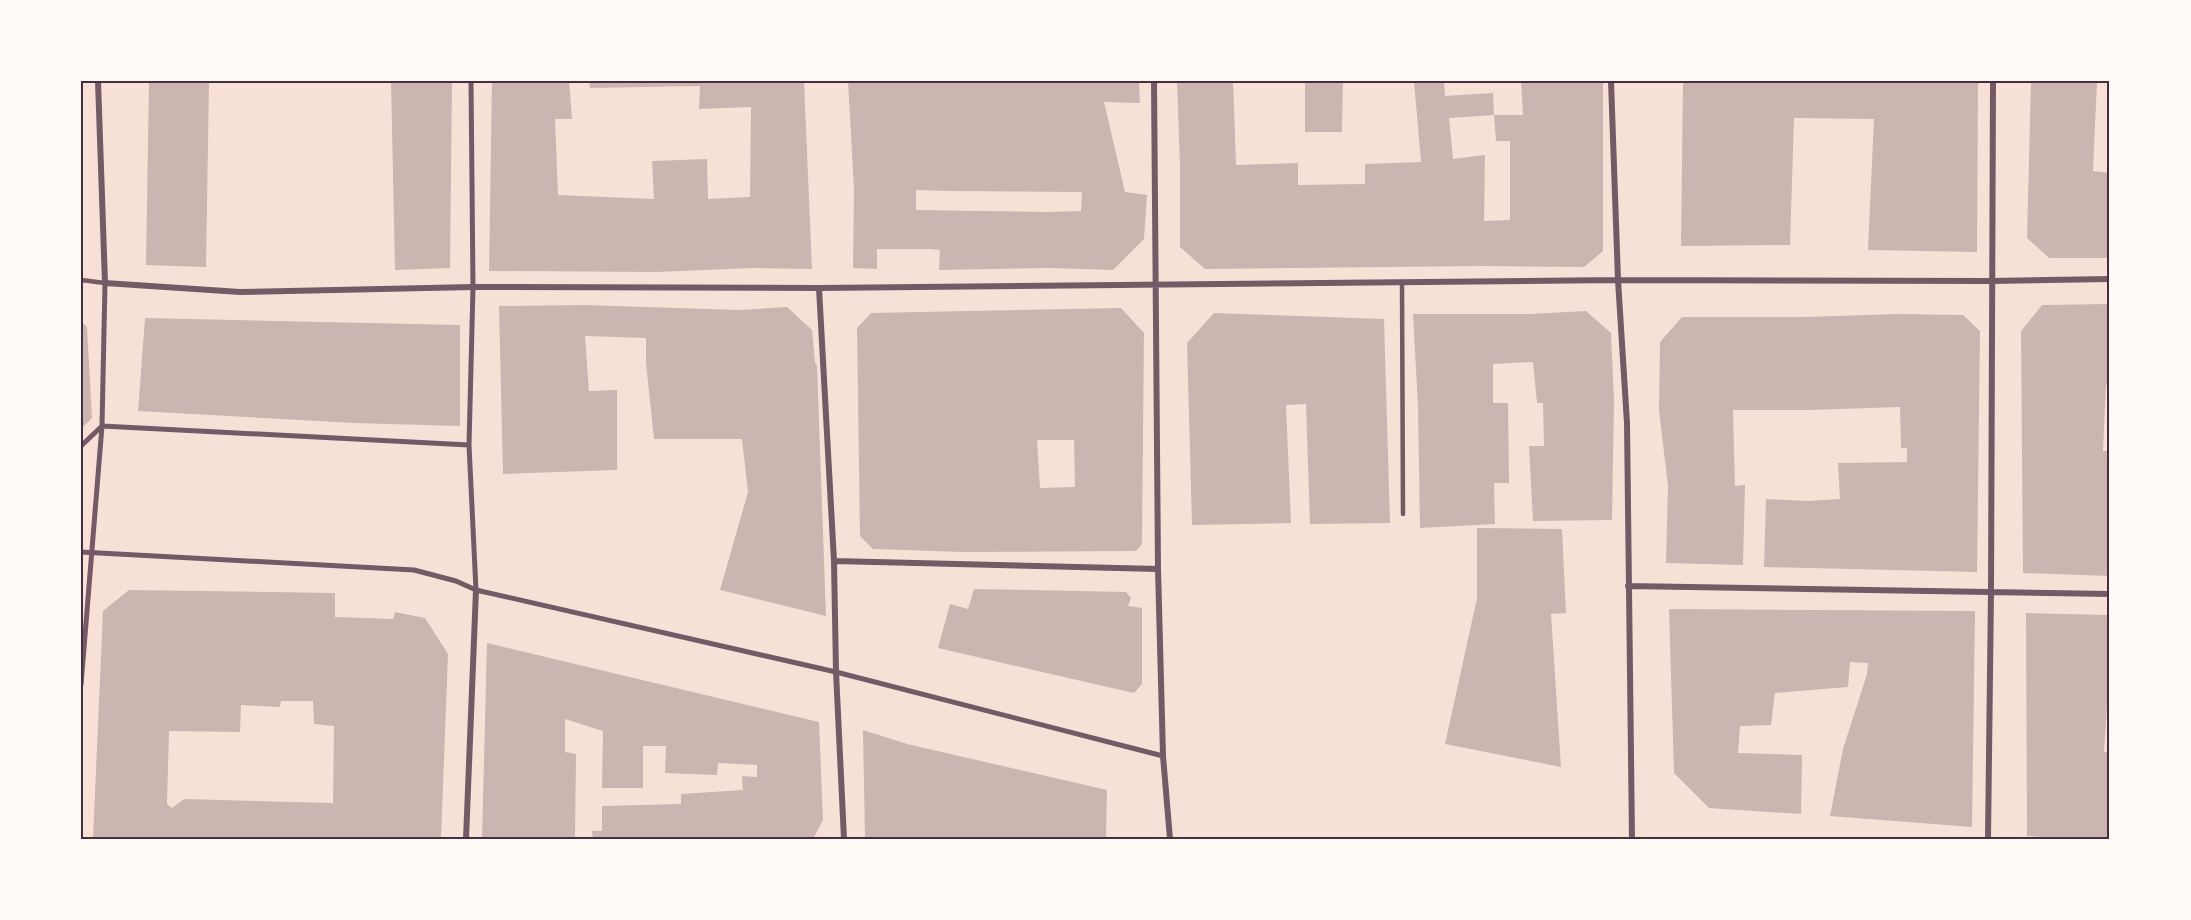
<svg xmlns="http://www.w3.org/2000/svg" width="2191" height="920" viewBox="0 0 2191 920" font-family="'Public Sans',sans-serif">
  <style>
    .building { fill: #ccb4b1; fill-rule: evenodd }
    .lines { fill: none; stroke-linecap: round; stroke-linejoin: round }
    .service { stroke: #755966; stroke-width: 4.5 }
    .pedestrian { stroke: #755966; stroke-width: 5 }
    .minor { stroke: #755966; stroke-width: 6 }
    .neatline { fill: none; stroke: #4a2c40; stroke-width: 2 }
  </style>
  <rect width="100%" height="100%" fill="#f7e1d7"/>
  <path class="building" d="M149,81H209L206,267L146,265Z
    M391,81H452L450,268L395,270Z
    M492,81H569L572,119H555L558,195L654,199L652,161L707,159L708,199L750,197L751,107L699,109L700,86L590,88L589,81H804L812,269L753,268L657,272L489,271Z
    M848,81H1139L1140,103L1104,102L1125,192L1147,195L1144,239L1113,270L1049,268L939,270L940,250L929,249H877V269L853,268L854,189ZM916,190L950,191L1082,192L1081,211L1047,212L916,210Z
    M1177,81H1233L1236,165L1298,163V185L1365,184V164L1421,162L1414,81H1444L1445,96L1493,93L1494,115H1523L1521,81H1603V251L1584,267L1482,266L1205,269L1180,247V166ZM1494,115L1496,141H1510V220L1484,221L1485,155L1453,159L1449,118Z
    M1305,81H1343L1342,132H1305Z
    M1683,81H1978L1977,252L1868,250L1874,119L1794,118L1790,245L1681,246Z
    M2031,81H2097L2093,171L2110,173V258H2049L2027,238Z
    M2110,304V385H2106L2103,451H2110V576L2023,573L2021,331L2042,305Z
    M584,305L740,310L787,307L812,330L815,362L817,366L826,616L720,590L748,492L742,439H654L646,363V338L585,336L589,391L617,390V470L503,474L499,306Z
    M1121,308L1144,333L1142,544L1136,551L963,552L873,549L860,536L857,328L871,313ZM1037,440H1074L1075,487L1040,488Z
    M1586,311L1611,333L1614,401L1612,520L1533,521L1529,446H1544L1543,403H1537L1533,362L1493,364V403H1508L1509,483H1494L1495,524L1420,528L1418,407L1413,314H1529Z
    M1214,313L1384,319L1390,523L1310,524L1306,404L1286,405L1291,523L1192,525L1187,343Z
    M1898,314L1963,315L1980,331L1977,572L1764,567L1766,499L1807,501L1840,499L1838,463L1907,462V448H1901L1900,407L1808,410H1733L1735,486L1745,485L1743,565L1666,563L1668,486L1659,410L1660,342L1682,317H1804Z
    M145,318L460,325V426L354,423L138,411Z
    M81,321L87,327L92,418L81,429Z
    M1477,528L1562,529L1566,613L1551,614L1561,767L1445,744L1477,598Z
    M974,589L1126,592L1131,598L1128,606L1142,608V684L1134,693L1125,691L938,648L950,604L968,609Z
    M129,590L335,593V617L393,619L395,612L425,618L448,654L441,839H93L103,611ZM281,701H313L314,724L334,726L333,803L184,799L172,808L167,804L169,731L240,732L241,705L280,707Z
    M1669,609L1975,611L1972,827L1830,816L1843,749L1867,674L1868,663L1850,662L1848,687L1775,693L1771,725L1740,726L1738,753L1802,755L1801,814L1709,808L1674,773Z
    M2026,613L2110,615V708H2107L2104,752H2110V839H2071L2027,836Z
    M487,643L819,722L823,820L813,839H593L592,831H602V806L681,804V794L743,790L742,776L757,777V765L718,763L717,775L665,773L666,746H643V788H602L603,731L565,719V752L576,754L575,839H482Z
    M863,730L907,744L1107,790L1106,839H865Z"/>
  <g class="lines">
    <path class="service" d="M81,280L105,283
      M1402,282L1403,514"/>
    <path class="pedestrian" d="M469,445L476,590
      M81,446L102,426L469,445L473,287L471,81
      M81,552L414,570L456,581L476,590L836,672L1163,756
      M81,685L102,426L105,283"/>
    <path class="minor" d="M98,81L105,283L240,292L473,287L819,288L1618,280L1991,281L2110,279
      M1154,81L1158,569L1163,756L1170,839
      M1611,81L1618,280L1627,423L1632,839
      M819,288L834,561L836,672L844,839
      M834,561L1158,569
      M1628,586L2110,594
      M466,839L476,590
      M1988,839L1991,591L1993,81"/>
  </g>
  <rect width="2191" height="920" fill="none" stroke="#fffaf5" stroke-width="165"/>
  <rect x="82" y="82" width="2026" height="756" class="neatline"/>
</svg>
